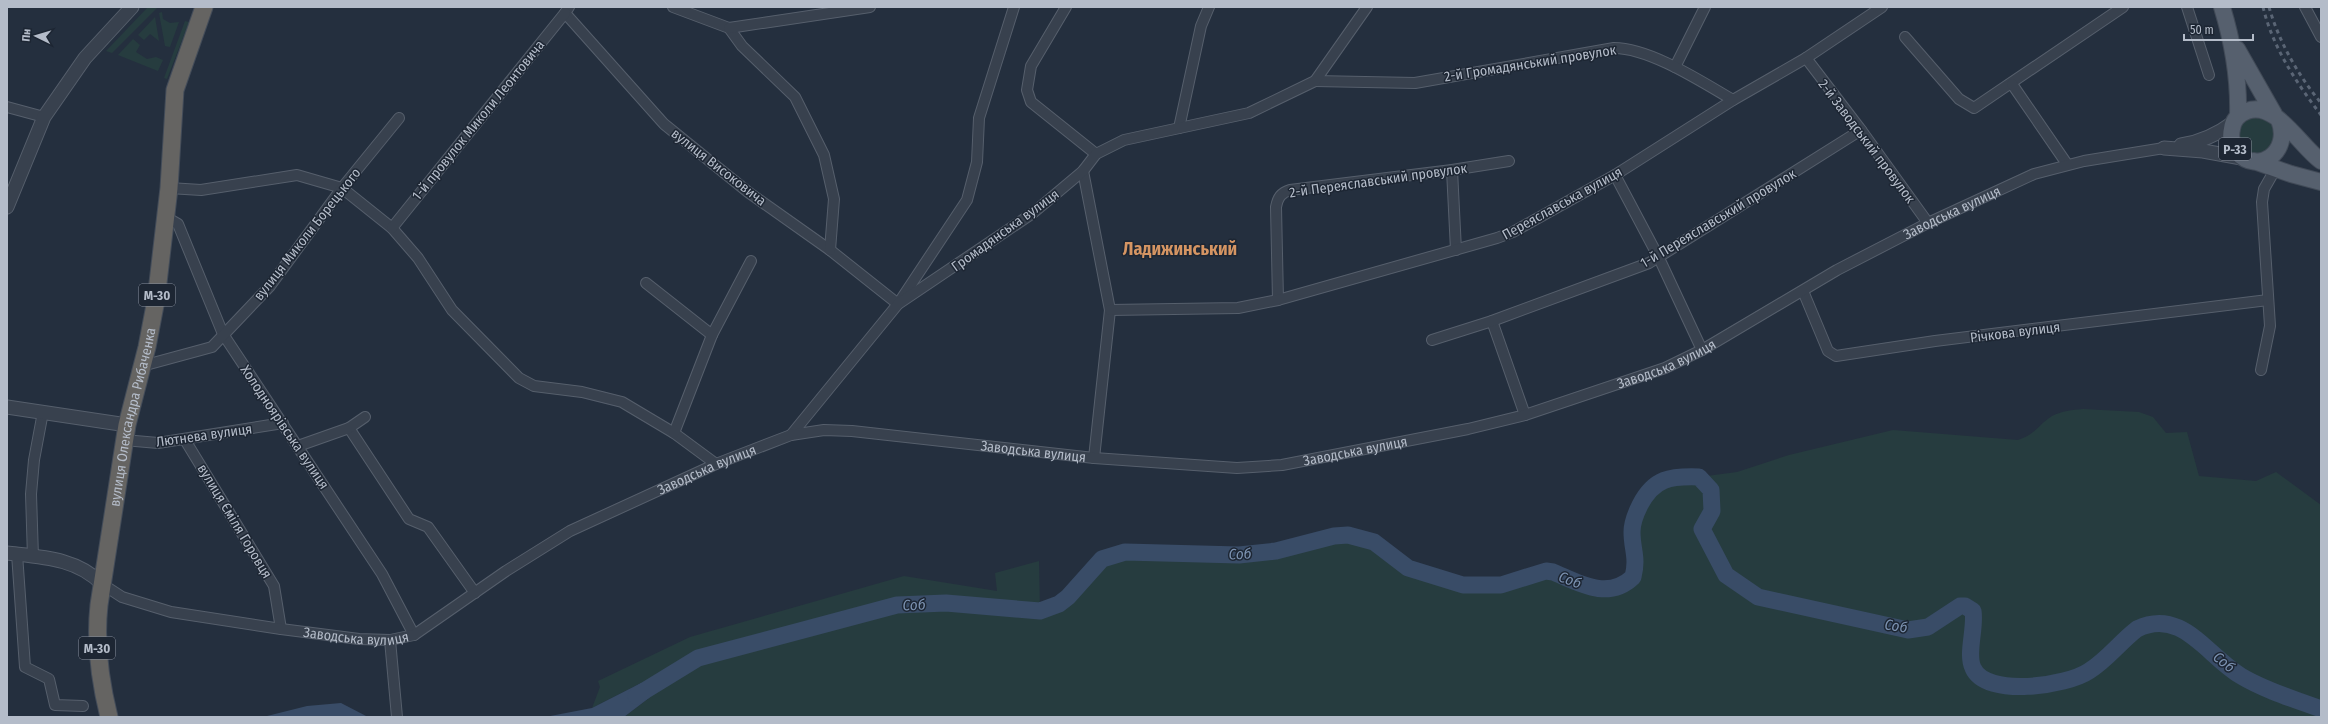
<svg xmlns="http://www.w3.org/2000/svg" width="2328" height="724" viewBox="0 0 2328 724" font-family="'Fira Sans Condensed',sans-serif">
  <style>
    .green { fill: #263c3f }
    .water { fill: #394c67 }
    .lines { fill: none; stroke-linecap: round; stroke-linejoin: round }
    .river { stroke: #394c67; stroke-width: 17 }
    .minor-casing { stroke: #565f6c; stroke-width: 12 }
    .tertiary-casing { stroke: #565f6c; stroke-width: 15 }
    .primary-casing { stroke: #414a57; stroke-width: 18 }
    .trunk-casing { stroke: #434c59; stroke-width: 19 }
    .minor { stroke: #38414e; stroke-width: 10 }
    .tertiary { stroke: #38414e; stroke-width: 13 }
    .primary { stroke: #56606e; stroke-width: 16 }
    .trunk { stroke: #656462; stroke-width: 17 }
    .rail { stroke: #5a6575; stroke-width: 3; stroke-dasharray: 4 4; stroke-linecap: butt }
    .labels { text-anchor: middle; stroke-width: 3; stroke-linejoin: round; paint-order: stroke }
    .shield { fill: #1d2633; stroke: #878f9c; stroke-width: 1 }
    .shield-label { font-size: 13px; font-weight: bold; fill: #b4bcc9 }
    .street-label { font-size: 14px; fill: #b4bcc9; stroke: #1d2633 }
    .water-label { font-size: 15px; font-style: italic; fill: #7c92b1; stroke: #1d2633 }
    .district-label { font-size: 18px; font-weight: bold; fill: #d59563; stroke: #1d2633 }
  </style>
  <rect width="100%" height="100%" fill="#242f3e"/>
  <path class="green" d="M148,7L157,8L112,53L106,51Z
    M162,12L163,19L170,23L179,22L170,47L165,46L159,13Z
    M155,17L159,41L150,34L144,40L138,35Z
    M185,21L189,22L167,79L164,78Z
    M133,39L140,45L136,52L147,59L156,57L163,60L158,71L118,55Z
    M2266,110L2281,145L2247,159L2232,129L2234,122Z
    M2083,409L2139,412L2153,417L2166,433L2187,432L2199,476L2256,481L2276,472L2321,505V717H624L649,698L656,684L641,683L592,708L600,687L598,681L690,637L904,576L997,591L995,573L1039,561L1040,611L1059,604L1068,597L1102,559L1125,552L1239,555L1276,551L1334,536L1348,535L1374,542L1408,568L1463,585H1501L1546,571L1553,572L1599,590L1615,588L1628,581L1633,577L1636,565L1632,530L1634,518L1645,495L1662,481L1680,477H1699L1737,472L1789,455L1893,430L2018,440C2036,434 2038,425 2052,416C2062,411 2072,410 2083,409Z"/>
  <path class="water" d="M641,683L656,684L649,698L624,717H545L592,708Z
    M341,703L368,717H263L307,706Z"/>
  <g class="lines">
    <path class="river" d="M636,696L698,658L897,605L946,603L1040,611L1059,604L1068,597L1102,559L1125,552L1239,555L1276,551L1334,536L1348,535L1374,542L1408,568L1463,585H1501L1546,571L1553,572C1579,583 1608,601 1633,577C1638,557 1632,550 1632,532C1632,522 1636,513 1640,505C1654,478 1670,476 1699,477L1711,490L1712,511L1702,529L1726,575L1758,597L1908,630L1928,627L1960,606H1965L1973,611C1976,628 1966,654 1973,668C1986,698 2067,686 2089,671C2107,660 2120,642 2137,629C2182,607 2207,656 2241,676C2264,690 2296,700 2321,709"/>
    <defs>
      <g id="minor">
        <path d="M569,7L565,13L664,124L748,192L830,250L898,304L967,200L977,162L979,118L1014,7"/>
        <path d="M673,7L729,28L742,46L795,97L824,155L834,199L830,250"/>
        <path d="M1066,7L1031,66L1027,90L1031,102L1096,154"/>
        <path d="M2187,7L2209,75"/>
        <path d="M2305,7L2321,37"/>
        <path d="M729,28L870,7"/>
        <path d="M1905,37L1959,99L1974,108L2123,7"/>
        <path d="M1806,58L1861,130L1928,223"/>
        <path d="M1675,67L1705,7"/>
        <path d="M1315,81L1415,83L1614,48C1650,48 1702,82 1733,100"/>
        <path d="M2012,84L2067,164"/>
        <path d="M7,107L44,117"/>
        <path d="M1179,128L1201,26L1209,7"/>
        <path d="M1452,170L1456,250"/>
        <path d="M1083,171L1110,310L1094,458"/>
        <path d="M1615,175L1659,258L1702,350"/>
        <path d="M169,188L201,190L297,175L342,188L392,228L418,258L452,310L519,378L534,386L582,392L622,402L674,433L716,464"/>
        <path d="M166,217L178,224L223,334L382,574L414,635"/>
        <path d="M392,228L565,13"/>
        <path d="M646,283L712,335"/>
        <path d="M1803,291L1828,351L1836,356L1935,341L2268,300"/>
        <path d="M1278,300L1276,207C1278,197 1281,193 1290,190L1452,170L1509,161"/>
        <path d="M1110,310L1238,308L1278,300L1497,238L1513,232L1615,175L1733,100L1806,58L1882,7"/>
        <path d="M1492,321L1525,415"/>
        <path d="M1432,340L1492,321L1649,263L1861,130"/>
        <path d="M142,366L212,347L270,286L342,188L399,118"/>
        <path d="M2261,370L2270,326L2262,202L2264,189L2276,168"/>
        <path d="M349,428L409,519L428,527L475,593"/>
        <path d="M674,433L712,335L751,261"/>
        <path d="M791,435L898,304L1033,213L1083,171L1096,154L1124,140L1249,113L1315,81L1367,7"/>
        <path d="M124,440L158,443L283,423"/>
        <path d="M185,440L274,586L281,629"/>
        <path d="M298,446L349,428L365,417"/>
        <path d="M17,554L25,667L49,679L55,705L83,706"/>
        <path d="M33,557L31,494L34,460L43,412"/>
        <path id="s1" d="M102,584L122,597L171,612L281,629L359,639L390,640L414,635L506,571L570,531L716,464L791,435L824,430L852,431L1094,458L1237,468L1282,465L1468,429L1525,415L1665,368L1702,350L1837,270L1928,223L2034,174L2084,161L2164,148"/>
        <path d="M390,640L397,717"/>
      </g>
      <path id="tertiary" d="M2181,145C2202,142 2218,134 2234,122
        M2164,148L2203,151L2247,159
        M7,207L44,117L85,58L132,7
        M7,407L127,425
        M7,553C41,557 77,558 102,584"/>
      <path id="primary" d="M2222,7C2233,43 2239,78 2238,115
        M2237,49L2274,114
        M2279,120C2292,152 2257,176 2237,152C2232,145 2230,137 2232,129C2233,120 2239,114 2247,111C2275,100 2300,146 2321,161
        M2254,161L2291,174L2321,182"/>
      <g id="trunk">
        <path id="s2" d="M109,717C100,681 95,642 99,605L127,425L147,347L156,300L169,188L175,90L204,7"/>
      </g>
    </defs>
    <use href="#minor" class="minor-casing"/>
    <use href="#tertiary" class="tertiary-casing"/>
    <use href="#primary" class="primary-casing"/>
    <use href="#trunk" class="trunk-casing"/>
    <use href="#minor" class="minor"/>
    <use href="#tertiary" class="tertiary"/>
    <use href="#primary" class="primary"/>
    <use href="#trunk" class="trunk"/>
    <path class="rail" d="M2263,7C2273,48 2296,82 2321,115
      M2269,7C2279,42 2298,75 2321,103"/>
  </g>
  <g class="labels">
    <g class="shield">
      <rect x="2219" y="138" width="32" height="22" rx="3"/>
      <rect x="139" y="284" width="36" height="22" rx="3"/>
      <rect x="79" y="637" width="36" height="22" rx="3"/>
    </g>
    <g class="shield-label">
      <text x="2235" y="154">Р-33</text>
      <text x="157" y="300">М-30</text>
      <text x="97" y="653">М-30</text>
    </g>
    <g class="street-label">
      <text transform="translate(1530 63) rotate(-9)" y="5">2-й Громадянський провулок</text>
      <text transform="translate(478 120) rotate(-51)" y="5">1-й провулок Миколи Леонтовича</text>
      <text transform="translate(1867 141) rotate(53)" y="5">2-й Заводський провулок</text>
      <text transform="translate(719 167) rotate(38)" y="5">вулиця Високовича</text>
      <text transform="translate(1378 180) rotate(-8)" y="5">2-й Переяславський провулок</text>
      <text transform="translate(1562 203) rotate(-29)" y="5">Переяславська вулиця</text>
      <text dy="5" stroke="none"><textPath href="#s1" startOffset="1965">Заводська вулиця</textPath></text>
      <text transform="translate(1718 218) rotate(-31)" y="5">1-й Переяславський провулок</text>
      <text transform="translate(1005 230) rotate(-36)" y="5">Громадянська вулиця</text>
      <text transform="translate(307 234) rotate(-52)" y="5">вулиця Миколи Борецького</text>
      <text transform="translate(2015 332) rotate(-7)" y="5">Річкова вулиця</text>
      <text dy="5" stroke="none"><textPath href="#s1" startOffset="1641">Заводська вулиця</textPath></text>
      <text dy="5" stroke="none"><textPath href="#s2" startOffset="304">вулиця Олександра Рибаченка</textPath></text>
      <text transform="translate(285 427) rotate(56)" y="5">Холодноярівська вулиця</text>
      <text transform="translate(204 435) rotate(-8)" y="5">Лютнева вулиця</text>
      <text dy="5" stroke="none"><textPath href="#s1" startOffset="993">Заводська вулиця</textPath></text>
      <text dy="5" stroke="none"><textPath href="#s1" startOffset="1317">Заводська вулиця</textPath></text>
      <text dy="5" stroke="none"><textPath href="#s1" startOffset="658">Заводська вулиця</textPath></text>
      <text transform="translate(235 521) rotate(59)" y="5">вулиця Єміля Горовця</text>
      <text dy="5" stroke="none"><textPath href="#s1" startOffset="262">Заводська вулиця</textPath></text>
    </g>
    <g class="water-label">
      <text transform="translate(1240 554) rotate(-2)" y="5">Соб</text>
      <text transform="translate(1570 580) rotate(20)" y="5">Соб</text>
      <text transform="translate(914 605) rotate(-3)" y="5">Соб</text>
      <text transform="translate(1896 626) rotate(8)" y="5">Соб</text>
      <text transform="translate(2224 662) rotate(39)" y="5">Соб</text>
    </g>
    <g class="district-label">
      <text x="1180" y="255">Ладижинський</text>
    </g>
  </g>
  <rect width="2328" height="724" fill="none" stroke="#b4bcc9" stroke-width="16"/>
  <g transform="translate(36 36) rotate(275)" stroke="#1d2633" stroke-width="3" paint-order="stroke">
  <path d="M0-3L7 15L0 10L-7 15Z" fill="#b4bcc9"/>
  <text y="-6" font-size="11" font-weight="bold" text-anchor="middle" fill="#b4bcc9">Пн</text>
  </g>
  <path d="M2184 34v6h69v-6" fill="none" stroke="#b4bcc9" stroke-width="2"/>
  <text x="2190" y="34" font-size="12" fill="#b4bcc9" stroke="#1d2633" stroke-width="3" paint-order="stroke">50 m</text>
</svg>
